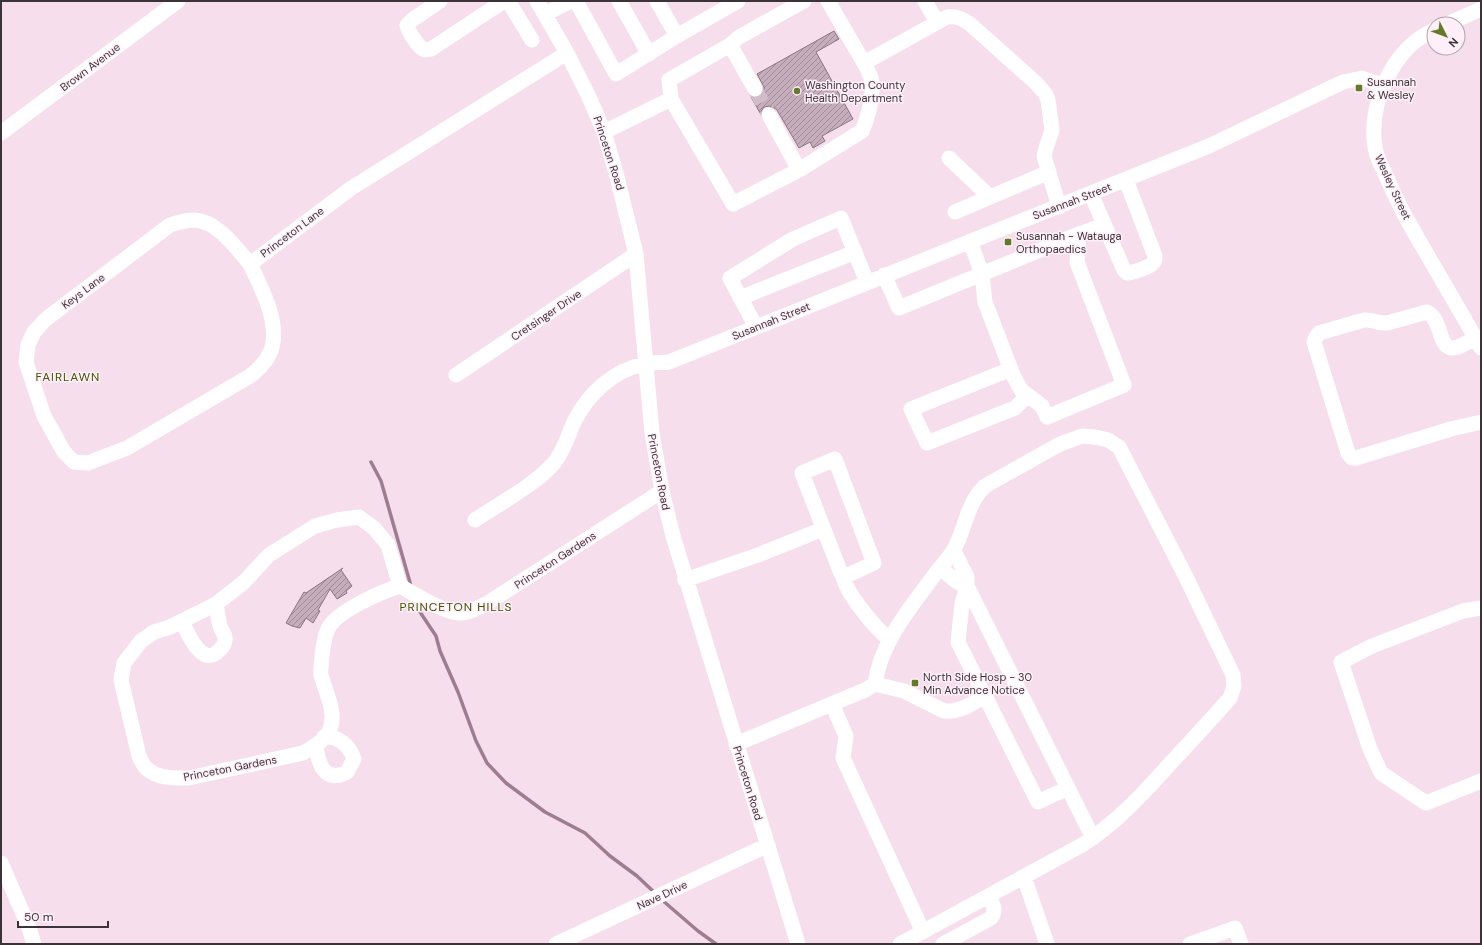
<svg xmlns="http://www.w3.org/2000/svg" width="1482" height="945" viewBox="0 0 1482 945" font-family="'DM Sans',sans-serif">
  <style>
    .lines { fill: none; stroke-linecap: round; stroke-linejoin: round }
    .stream { stroke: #9e7d92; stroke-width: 3.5 }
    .building { fill: url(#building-hatch); stroke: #8b7583 }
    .minor-tunnel { stroke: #d2bcc9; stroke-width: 15; stroke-dasharray: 15 8; stroke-linecap: butt }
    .minor { stroke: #fff; stroke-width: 15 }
    .poi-dot { fill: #637a2c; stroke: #feeff8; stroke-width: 1.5 }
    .labels { text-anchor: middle; stroke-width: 3; stroke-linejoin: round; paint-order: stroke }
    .street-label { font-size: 11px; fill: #3c3338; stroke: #feeff8 }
    .poi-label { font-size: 11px; fill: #3c3338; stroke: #feeff8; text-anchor: start }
    .neighbourhood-label { font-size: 12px; letter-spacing: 1px; fill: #405405; stroke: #feeff8 }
  </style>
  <defs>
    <pattern id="building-hatch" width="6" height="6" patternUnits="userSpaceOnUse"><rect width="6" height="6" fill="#c5adbc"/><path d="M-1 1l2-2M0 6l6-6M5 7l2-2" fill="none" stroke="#a18d9a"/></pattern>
  </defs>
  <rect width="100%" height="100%" fill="#f7deed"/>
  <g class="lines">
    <path class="stream" d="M371,462L381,481L411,586
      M416,602L420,612L436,636L440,651L458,692L476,741L487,763L506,783L545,812L585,833L610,856L637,876L656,894
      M662,900L698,931L716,944"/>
  </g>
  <path class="building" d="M834,31L839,39L816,52L853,119L822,136L825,141L813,148L810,142L799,148L777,110L773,107L769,106L764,107L760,113L751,97L755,98L760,97L764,89V87L757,74Z
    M343,568L341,570L352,586L346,591L347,593L337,599L330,589L318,610L320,611L313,623L306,618L300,628L292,626L286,623L304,592L306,593Z"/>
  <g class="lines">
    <path class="minor-tunnel" d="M755,89L769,115"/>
    <path class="minor" d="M440,1L412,20L407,25C408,31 419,49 425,50C425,50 430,49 431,49L504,1
      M508,1L532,40
      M537,1L567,53L589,97L604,132L616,173L636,254L652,433L662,491L673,536L798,944
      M576,1L616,74L677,36L657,1
      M619,1L649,54
      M828,1L864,63
      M925,1L937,22
      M545,14L571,1
      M1447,24L1481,9
      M1434,30C1393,48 1368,104 1375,147C1376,154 1379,161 1382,167C1389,183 1396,198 1404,214C1429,259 1456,303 1481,348
      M677,36L738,1
      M730,45L739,37L804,1
      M755,89L730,45L669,80L671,99L733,204L799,170L769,115
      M604,132L671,99
      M1,133L178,1
      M949,158L990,197
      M799,170L862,131C868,118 875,91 871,78C869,73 867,68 864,63L947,17C956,16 962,18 970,24L1036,83L1045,93L1048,100L1052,130L1046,148L1044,156L1059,207
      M1091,194L1124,270L1127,273C1132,273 1150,267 1153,263C1155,261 1155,259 1155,256L1126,180
      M955,212L1049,172
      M970,241L982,274L985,302L1013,375L1021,390L1042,406L1047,417L1124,385L1077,262L1079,234
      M250,264C237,249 217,221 195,220C186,220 179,222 170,225L46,319L34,332L28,345L26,362L44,416L64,452L74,462L88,463L127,448L250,376C258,370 264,364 269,355C283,328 262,289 250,264L350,189L567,53
      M884,275L899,308L1079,234L1104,225
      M740,298L855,252
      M756,327L730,278L793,239L841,218L867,282
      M1475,338C1469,341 1459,349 1451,348C1438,346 1442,319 1427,312L1387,323C1378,324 1373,319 1364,320L1319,333L1316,337L1314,342L1348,453L1352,458H1356L1451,429L1481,422
      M1011,369L911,409L927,443L1015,408L1028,395
      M456,375L636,254
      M475,520C499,504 536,484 554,463C564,450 568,436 574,422C588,394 613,370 645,364C653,362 661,363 669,362L1209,146L1343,82L1362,78L1384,86
      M954,551L967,577V586L962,604L958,642L985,696
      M940,568C949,574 956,584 967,586L1093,838
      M844,577L874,563L835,459L802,473L840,571C843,576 844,580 846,585C852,599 877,631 890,639
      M685,580L758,555L823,529
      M400,586L388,545L374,528L359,517L337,520L315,526L269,555L244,582L216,604L170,627L154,632L141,641L124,663L121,680L139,756C141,760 143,765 146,768C158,779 174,778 189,778L303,753C313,747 326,740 330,729C337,712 325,691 321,675C320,669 322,662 322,656C323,648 324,637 328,629C335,612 383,591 400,586C416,595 441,611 459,613C469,613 478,608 486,604L662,491
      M1481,608L1463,611L1372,646L1341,662L1370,749L1381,773L1426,803L1481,781
      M182,621C187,632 201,665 216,653C220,650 225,645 225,640C226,635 223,633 221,629C218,622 218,612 216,604
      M875,684C881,640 913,605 938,570C943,564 949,558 953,551C966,529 966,504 985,486L1060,444L1082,436L1095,437L1108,440L1119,447L1185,575L1233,675L1234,686L1230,698C1210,721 1189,743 1168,766C1142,795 1115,824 1082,845L900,944
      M832,704L846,736L843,758L923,932
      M736,744L865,690L875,684L904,691L944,711H953L966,707L985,696L1038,802L1068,788
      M316,745C318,763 324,784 347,772L354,759C349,745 339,736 324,737
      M1,863L28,925L34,944
      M1024,877L1047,944
      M556,944L768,845
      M943,944L991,918C997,910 993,905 989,897
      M1190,944L1235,928L1241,944"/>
  </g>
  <g class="poi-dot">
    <rect x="1355" y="84" width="8" height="8" rx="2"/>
    <circle cx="797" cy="91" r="4"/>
    <rect x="1004" y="238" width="8" height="8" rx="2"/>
    <rect x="911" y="679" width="8" height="8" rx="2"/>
  </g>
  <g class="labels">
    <g class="street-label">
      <text transform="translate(90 67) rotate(-37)" y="4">Brown Avenue</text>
      <text transform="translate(609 153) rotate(72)" y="4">Princeton Road</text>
      <text transform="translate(1393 187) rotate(65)" y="4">Wesley Street</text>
      <text transform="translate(1072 201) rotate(-21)" y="4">Susannah Street</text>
      <text transform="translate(292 232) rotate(-37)" y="4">Princeton Lane</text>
      <text transform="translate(83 291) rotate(-37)" y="4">Keys Lane</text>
      <text transform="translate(546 315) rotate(-34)" y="4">Cretsinger Drive</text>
      <text transform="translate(771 321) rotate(-22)" y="4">Susannah Street</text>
      <text transform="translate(659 472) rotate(79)" y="4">Princeton Road</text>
      <text transform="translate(555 560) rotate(-33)" y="4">Princeton Gardens</text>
      <text transform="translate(230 768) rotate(-11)" y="4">Princeton Gardens</text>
      <text transform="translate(748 783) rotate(73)" y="4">Princeton Road</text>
      <text transform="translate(662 895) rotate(-25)" y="4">Nave Drive</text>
    </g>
    <g class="poi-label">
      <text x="1367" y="86">Susannah<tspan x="1367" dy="13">&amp; Wesley</tspan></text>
      <text x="805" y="89">Washington County<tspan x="805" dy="13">Health Department</tspan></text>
      <text x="1016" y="240">Susannah - Watauga<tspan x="1016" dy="13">Orthopaedics</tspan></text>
      <text x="923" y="681">North Side Hosp - 30<tspan x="923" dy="13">Min Advance Notice</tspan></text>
    </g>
    <g class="neighbourhood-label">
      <text x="68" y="381">FAIRLAWN</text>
      <text x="456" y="611">PRINCETON HILLS</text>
    </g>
  </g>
  <rect width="1482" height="945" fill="none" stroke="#3c3338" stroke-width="4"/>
  <g transform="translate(1446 36) rotate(132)"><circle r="19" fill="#feeff8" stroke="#b0a4ab"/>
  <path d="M0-3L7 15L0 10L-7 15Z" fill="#637a2c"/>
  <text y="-6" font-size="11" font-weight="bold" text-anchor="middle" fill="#3c3338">N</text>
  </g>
  <path d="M18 921v6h90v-6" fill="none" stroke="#3c3338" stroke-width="2"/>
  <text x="24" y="921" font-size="12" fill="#3c3338" stroke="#feeff8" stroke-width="3" paint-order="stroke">50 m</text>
</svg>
